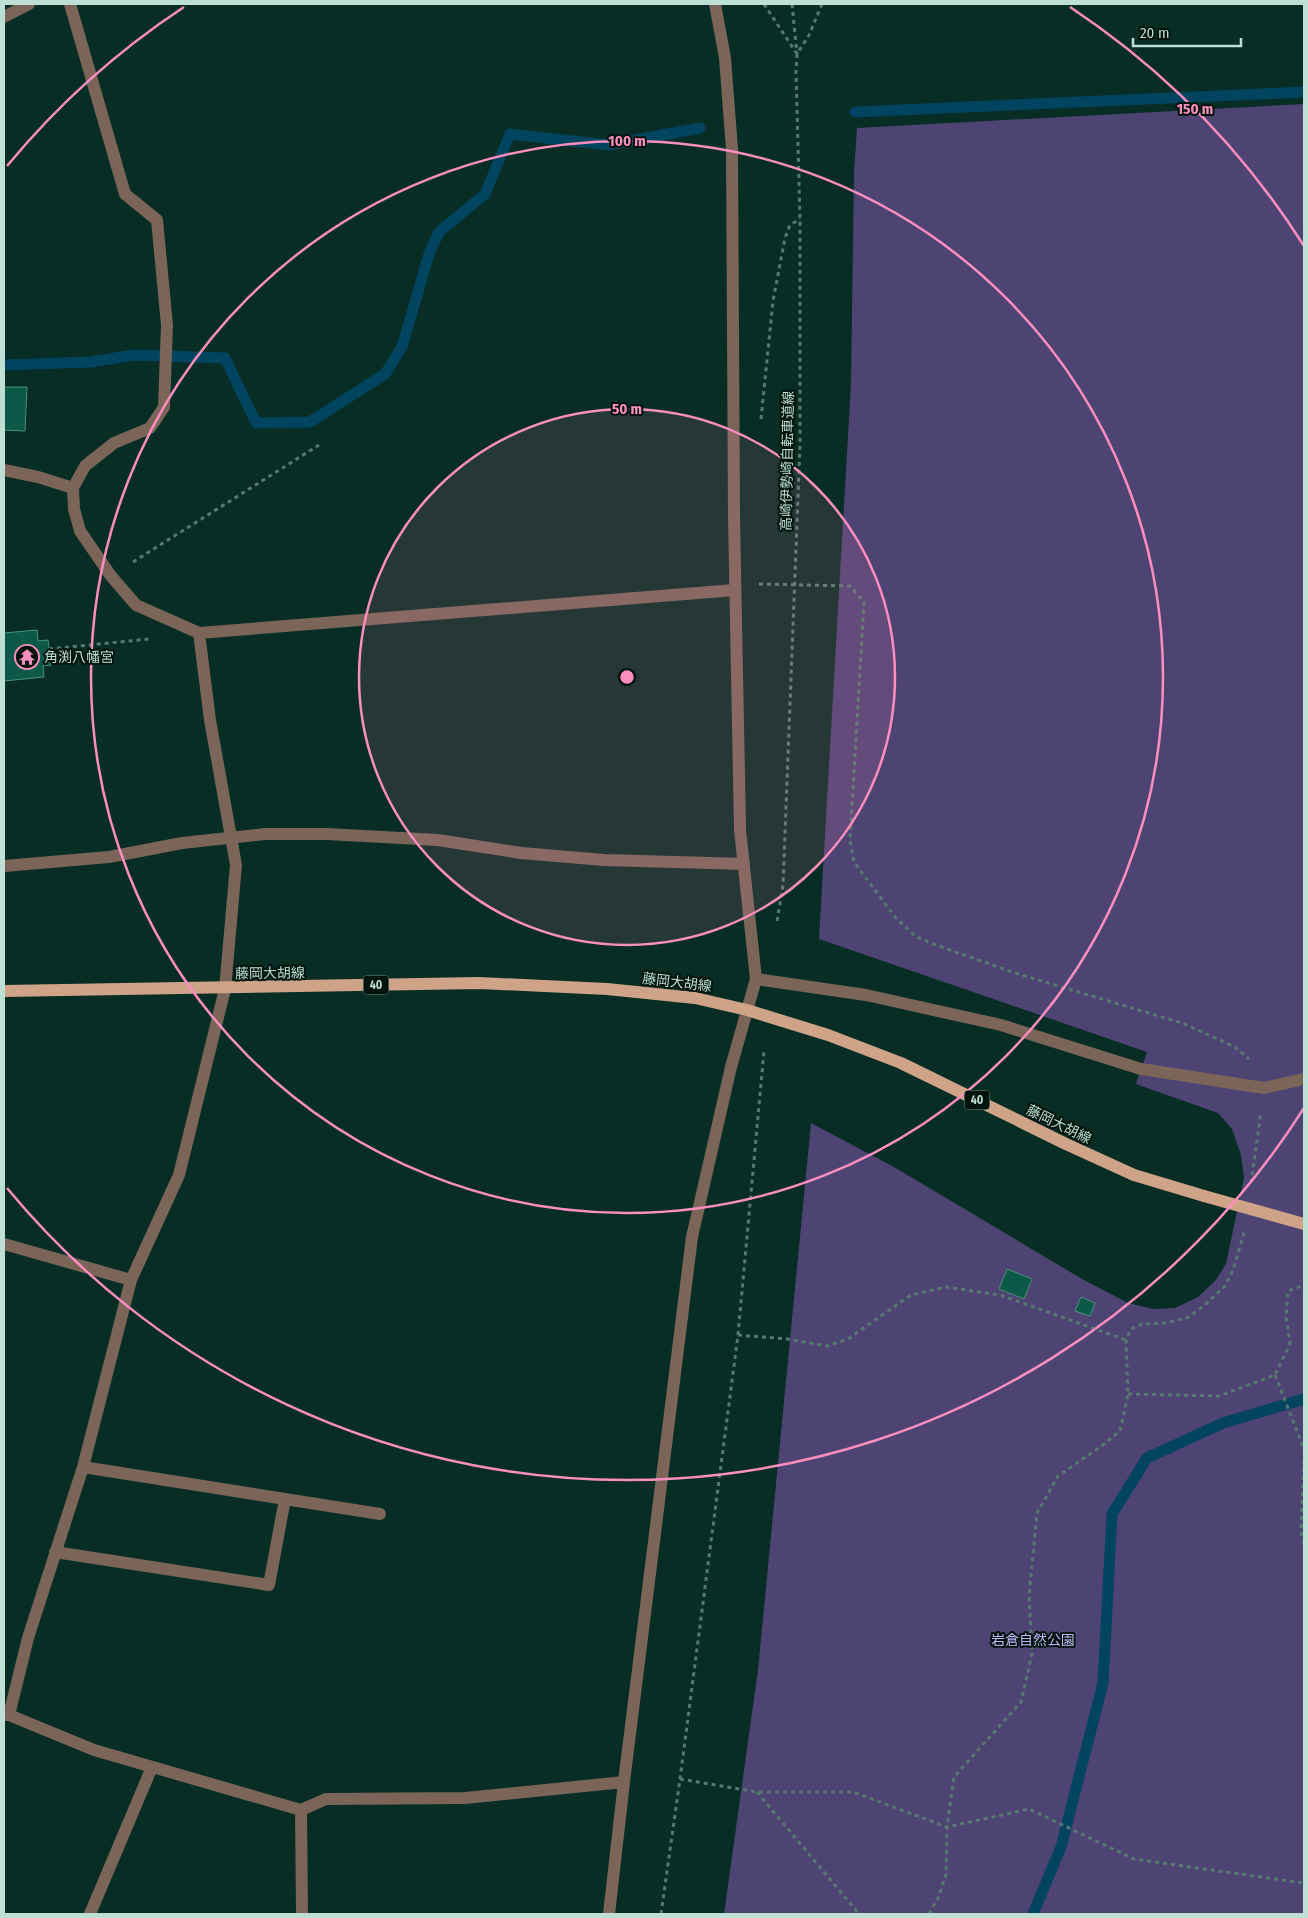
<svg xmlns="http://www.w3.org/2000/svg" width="1308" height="1918" viewBox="0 0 1308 1918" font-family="'Fira Sans Condensed','Noto Sans JP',sans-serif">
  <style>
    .green { fill: #4e4473 }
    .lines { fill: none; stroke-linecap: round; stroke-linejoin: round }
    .stream { stroke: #00445f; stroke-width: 11 }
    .building { fill: #0c5948; stroke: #4c907d }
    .path { stroke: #577a70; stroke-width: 3; stroke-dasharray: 4 4; stroke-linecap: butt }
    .minor { stroke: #7a6558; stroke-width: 12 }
    .major { stroke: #cfa388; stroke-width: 12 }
    .major-bridge { stroke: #cfa388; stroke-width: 12 }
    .ring { fill: none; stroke: #fd8ec0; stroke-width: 2.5 }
    .labels { text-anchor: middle; stroke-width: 4; stroke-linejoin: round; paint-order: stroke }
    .shield { fill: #00140d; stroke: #85a298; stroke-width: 1 }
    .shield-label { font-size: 12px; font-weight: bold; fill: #bedfd3 }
    .street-label { font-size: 14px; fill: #bedfd3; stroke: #00140d }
    .poi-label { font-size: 14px; fill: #bedfd3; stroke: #00140d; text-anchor: start }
    .park-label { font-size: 14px; fill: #c4b7fe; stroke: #00140d }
    .centre { fill: #fd8ec0; stroke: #00140d; stroke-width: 2.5 }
    .ring-label { font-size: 15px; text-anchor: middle; font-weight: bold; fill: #fd8ec0; stroke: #00140d; stroke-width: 4; stroke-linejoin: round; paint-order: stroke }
  </style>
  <rect width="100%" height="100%" fill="#072d24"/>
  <path class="green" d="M1304,104V1914H724L758,1670L811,1123L894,1167L1082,1279L1128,1303L1153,1309L1175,1308L1198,1297L1215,1281L1226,1264L1244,1178L1241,1155L1232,1129L1218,1113L1136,1084L1147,1052L819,939L851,384L854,172L857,128Z"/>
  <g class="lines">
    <path class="stream" d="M855,112L1304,92
      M4,365L91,362L134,355L225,358L256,423L310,422L385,374L402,347L429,254L439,232L485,194L510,134L609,145L700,128
      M1033,1914L1061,1847L1103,1683L1112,1514L1147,1458L1223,1423L1304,1399"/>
  </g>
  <path class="building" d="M4,387H27L25,431L4,430Z
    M37,630L38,641L48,640L51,665L43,666L44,677L4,681V633Z
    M1007,1269L1032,1279L1024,1299L999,1289Z
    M1081,1297L1095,1303L1090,1316L1075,1311Z"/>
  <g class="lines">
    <path class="path" d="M764,4L797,54
      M792,4L797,54
      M761,419L773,301L785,238L790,225L800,219
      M133,562L319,445
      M759,584L850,586L864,602L850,840L854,862L895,917L915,936L933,944L1015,973L1182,1023L1235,1047L1249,1059
      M49,649L149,639
      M777,921L783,885L800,445V219L796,72L797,54L809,35L822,4
      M1251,1183L1261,1112
      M738,1335L788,1339L827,1346L848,1339L911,1295L946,1287L1000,1295L1126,1340
      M1275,1375L1304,1449
      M1128,1394L1219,1396L1275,1375L1290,1344L1286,1316L1288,1291L1304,1285
      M1304,1460L1301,1532L1304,1544
      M680,1779L757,1792H853L947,1827L1029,1809L1134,1859L1304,1883
      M757,1792L859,1914
      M661,1914L680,1779L738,1335L764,1051
      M929,1914L938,1898L946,1875L947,1827L954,1777L1021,1702L1032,1654L1029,1596L1037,1513L1058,1476L1103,1445L1120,1431L1128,1394L1126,1340L1131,1329L1142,1324L1166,1323L1189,1317L1206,1304L1225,1286L1233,1270L1244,1233"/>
    <path class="minor" d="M70,4L125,194L157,220L167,325L164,407L150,428L114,443L85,466L73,488
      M4,17L29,4
      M4,470L38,477L73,488L74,509L80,531L111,576L136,605L199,633
      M4,866L109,857L182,843L265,834H327L438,840L521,853L604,860L744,864
      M756,979L866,995L1001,1025L1141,1069L1264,1088L1304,1079
      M4,1244L131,1280
      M83,1467L380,1514
      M55,1552L269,1585L285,1499
      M4,1715H9L94,1750L301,1810L326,1799L465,1798L624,1782L692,1237L731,1067L756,979L740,830L734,517L732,149L725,58L715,4
      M9,1715L28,1638L83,1467L131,1280L179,1175L225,989L236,865L210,720L199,633L735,590
      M301,1810L302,1914
      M90,1914L152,1767
      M609,1914L624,1782"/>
    <path class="major" d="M4,991L479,983L607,989L695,998L747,1010L828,1035L901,1063L1066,1144L1134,1175L1204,1196"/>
    <path class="major-bridge" d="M1204,1196L1304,1224"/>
  </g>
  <circle cx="627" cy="677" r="268" fill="#fd8ec0" fill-opacity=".12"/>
  <g class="ring">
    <circle cx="627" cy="677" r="268"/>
    <circle cx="627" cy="677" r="536"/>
    <path d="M1304 1108A803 803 0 0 1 7 1188M7 166A803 803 0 0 1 184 7M1070 7A803 803 0 0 1 1304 246"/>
  </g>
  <defs>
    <symbol id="temple-ring" viewBox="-11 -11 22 22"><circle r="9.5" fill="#00140d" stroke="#fd8ec0" stroke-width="1.5"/><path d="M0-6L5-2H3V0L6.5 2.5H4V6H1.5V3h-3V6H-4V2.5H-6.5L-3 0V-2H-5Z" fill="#fd8ec0"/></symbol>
  </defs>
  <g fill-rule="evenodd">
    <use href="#temple-ring" x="13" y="643" width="28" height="28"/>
  </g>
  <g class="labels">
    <g class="shield">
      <rect x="363.5" y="975.5" width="25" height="19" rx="4"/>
      <rect x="964.5" y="1090.5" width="25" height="19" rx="4"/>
    </g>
    <g class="shield-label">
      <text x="376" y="989">40</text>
      <text x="977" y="1104">40</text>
    </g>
    <g class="street-label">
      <text transform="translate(787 461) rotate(-89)" y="5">高崎伊勢崎自転車道線</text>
      <text transform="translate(270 973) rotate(-1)" y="5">藤岡大胡線</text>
      <text transform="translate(677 982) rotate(7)" y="5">藤岡大胡線</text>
      <text transform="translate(1059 1124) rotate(26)" y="5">藤岡大胡線</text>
    </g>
    <g class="poi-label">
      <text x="44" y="662">角渕八幡宮</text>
    </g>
    <g class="park-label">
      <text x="1033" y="1645">岩倉自然公園</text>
    </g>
  </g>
  <circle cx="627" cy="677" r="8" class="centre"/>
  <g class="ring-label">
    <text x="1195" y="114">150 m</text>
    <text x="627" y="146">100 m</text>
    <text x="627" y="414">50 m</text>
  </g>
  <rect width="1308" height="1918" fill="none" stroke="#bedfd3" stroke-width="10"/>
  <path d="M1133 38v8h108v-8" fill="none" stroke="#bedfd3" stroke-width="2.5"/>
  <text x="1140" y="38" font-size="15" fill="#bedfd3" stroke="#00140d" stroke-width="4" paint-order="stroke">20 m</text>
</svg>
